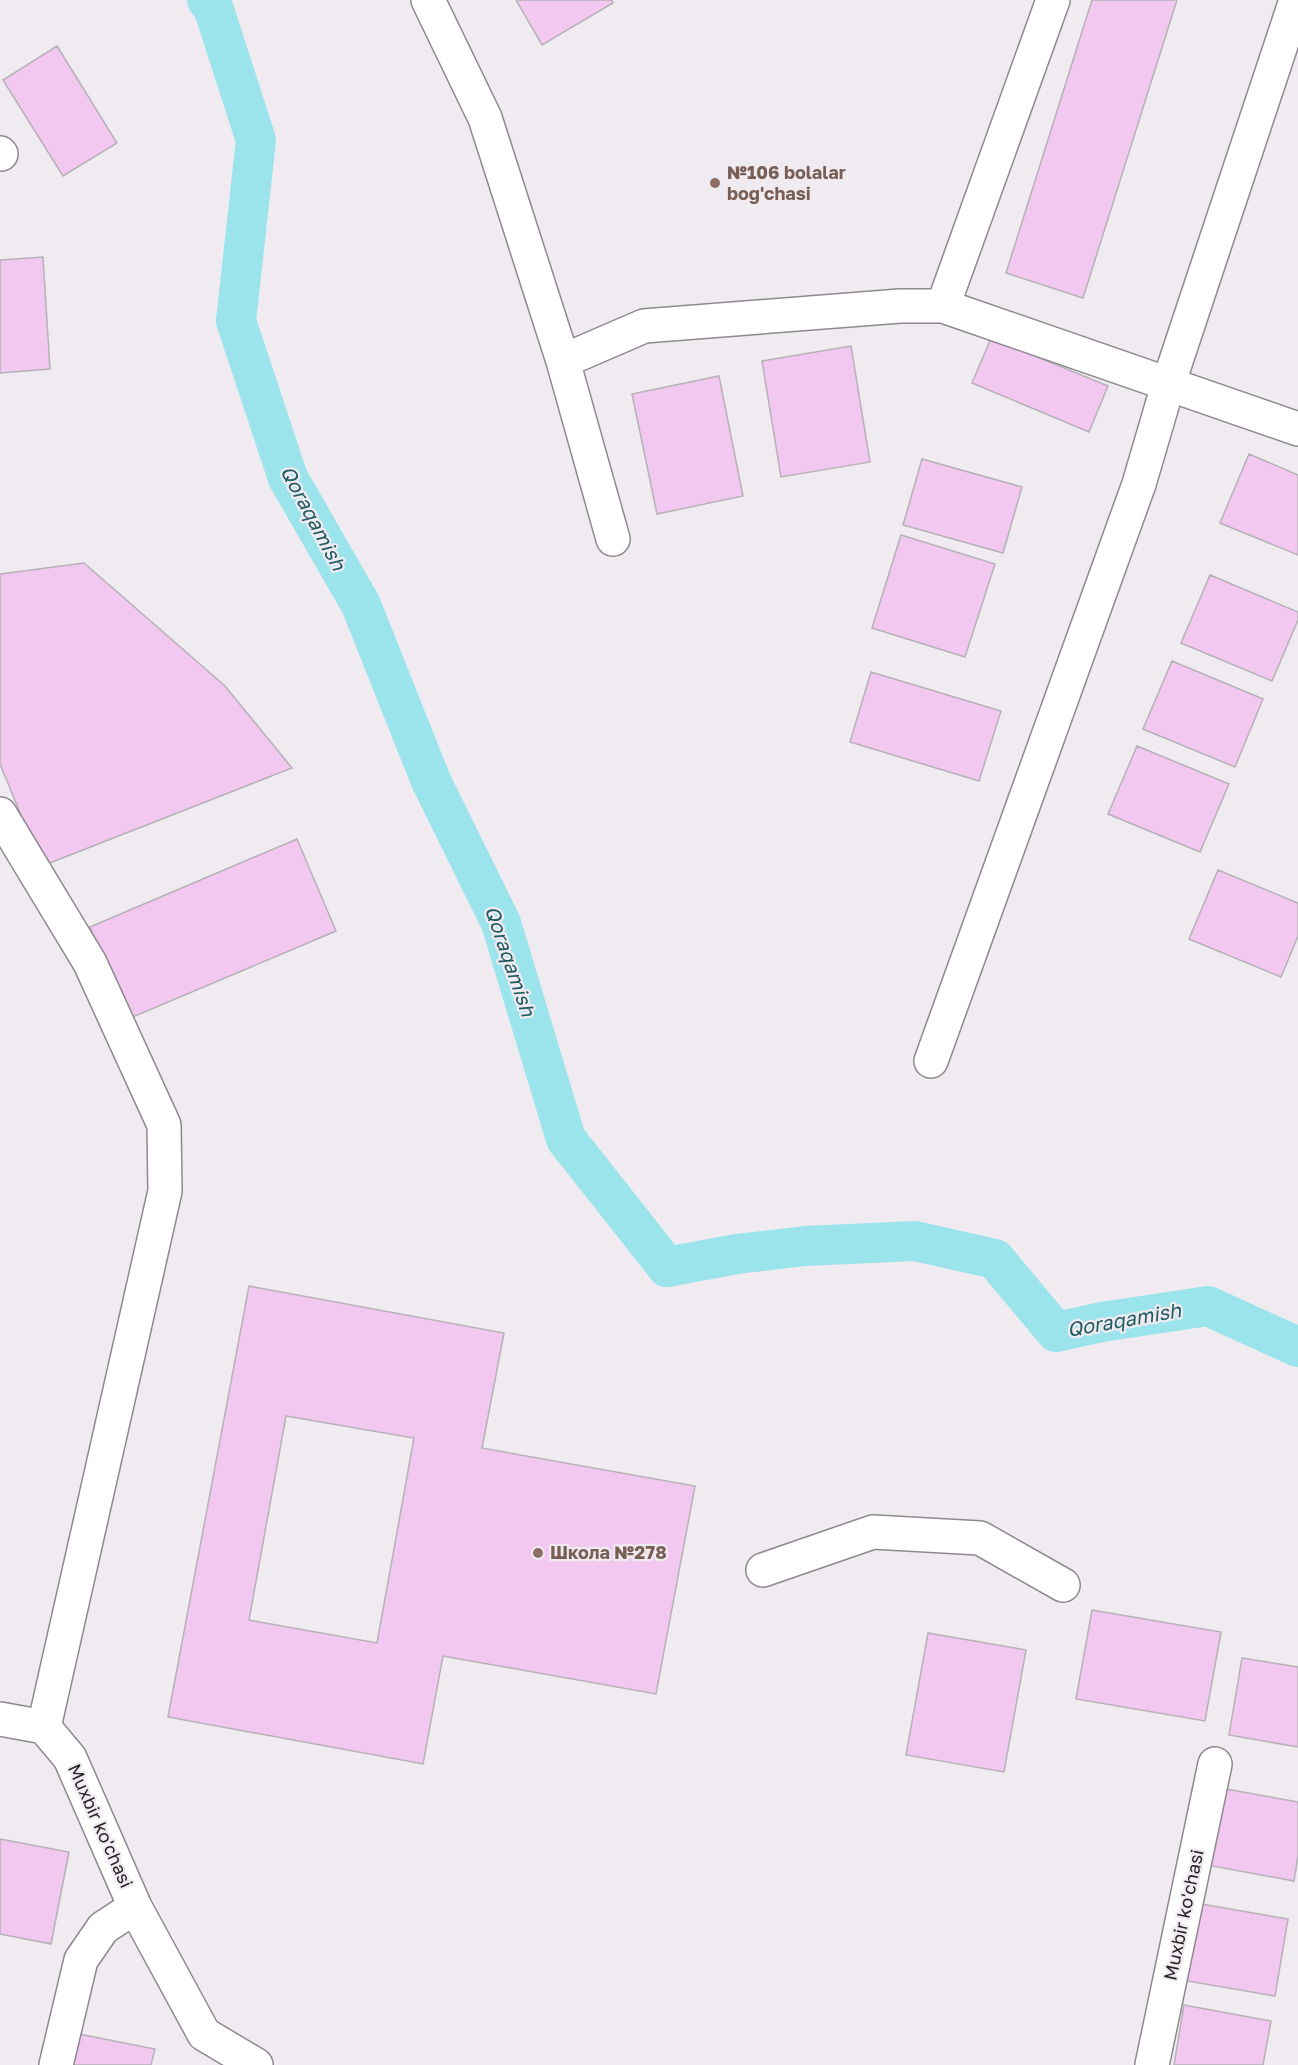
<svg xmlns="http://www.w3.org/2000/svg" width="1298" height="2065" viewBox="0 0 1298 2065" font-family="'Golos Text',sans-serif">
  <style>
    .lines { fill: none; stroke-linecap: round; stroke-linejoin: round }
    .canal { stroke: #9ce4ec; stroke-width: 40 }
    .building { fill: #f2c8f1; stroke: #b6b1b6; stroke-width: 1.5; fill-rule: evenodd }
    .minor-casing { stroke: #8e898e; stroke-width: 36 }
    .minor { stroke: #fff; stroke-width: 33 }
    .education-dot { fill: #8d6e63; stroke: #f0ebf0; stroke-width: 2 }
    .labels { text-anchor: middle; stroke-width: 4.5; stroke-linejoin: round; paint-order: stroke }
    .education-label { font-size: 18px; font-weight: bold; fill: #785e54; stroke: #f0ebf0; text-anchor: start }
    .street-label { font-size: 18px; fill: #262426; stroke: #f0ebf0 }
    .water-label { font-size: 20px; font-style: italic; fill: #205c62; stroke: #f0ebf0 }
  </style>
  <rect width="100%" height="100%" fill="#f0ebf0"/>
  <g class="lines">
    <path class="canal" d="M207,0L213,7L256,140L236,321L288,478L361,605L431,781L501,923L566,1139L667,1267L737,1254L805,1246L915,1241L995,1259L1056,1332L1102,1322L1208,1306L1298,1347"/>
  </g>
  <path class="building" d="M516,0H612L613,3L542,45Z
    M1092,0H1177L1083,298L1006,273Z
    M57,46L117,143L63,176L3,80Z
    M43,257L50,369L0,373V260Z
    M991,338L1108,386L1089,432L972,383Z
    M851,346L870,462L781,477L762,361Z
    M719,376L743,496L657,514L632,394Z
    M1249,454L1298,475V555L1220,523Z
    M922,459L1022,487L1003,553L903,525Z
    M901,535L995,564L965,657L872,628Z
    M84,563L225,686L292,768L42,866L0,764V574Z
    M1210,575L1298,612V620L1272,681L1181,643Z
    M1172,661L1263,699L1235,767L1143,729Z
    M871,672L1001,711L979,781L850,742Z
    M1137,746L1229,784L1200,852L1108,814Z
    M297,839L336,931L128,1019L90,927Z
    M1218,870L1298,903V936L1281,977L1189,939Z
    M249,1286L504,1333L482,1448L695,1486L656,1694L443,1656L423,1764L168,1717ZM286,1416L414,1438L377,1643L249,1620Z
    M1092,1610L1221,1632L1205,1721L1076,1699Z
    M928,1633L1026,1650L1004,1772L906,1755Z
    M1242,1658L1298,1667V1747L1229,1735Z
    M1220,1788L1298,1802V1856L1294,1881L1207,1865Z
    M0,1839L69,1852L51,1944L0,1934Z
    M1201,1904L1288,1919L1275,1996L1187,1981Z
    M1184,2005L1271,2021L1263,2065H1174Z
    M79,2034L155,2049L151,2065H73Z"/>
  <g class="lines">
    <defs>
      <path id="minor" d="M428,0L485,118L563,361L613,539
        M0,153L1,154
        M943,306L1053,0
        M563,361L644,326L900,306H943L1298,429
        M0,814L90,963L164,1125L165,1191L44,1727
        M931,1061L1139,484L1168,385L1296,0
        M763,1570L873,1532L980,1538L1063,1585
        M0,1719L44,1727L70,1758L135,1907L204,2034L256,2065
        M56,2065L81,1960L103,1928L135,1907
        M1152,2065L1215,1764"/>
    </defs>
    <use href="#minor" class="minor-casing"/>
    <use href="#minor" class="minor"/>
  </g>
  <g class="education-dot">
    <circle cx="715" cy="183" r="6"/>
    <circle cx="538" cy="1553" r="6"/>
  </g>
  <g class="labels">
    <g class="education-label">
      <text x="727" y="179">№106 bolalar<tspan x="727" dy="21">bog'chasi</tspan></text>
      <text x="550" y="1559">Школа №278</text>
    </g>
    <g class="street-label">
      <text transform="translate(100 1826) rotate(66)" y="6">Muxbir ko'chasi</text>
      <text transform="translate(1184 1915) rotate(-78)" y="6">Muxbir ko'chasi</text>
    </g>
    <g class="water-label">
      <text transform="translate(313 518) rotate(62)" y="7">Qoraqamish</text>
      <text transform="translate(510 961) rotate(71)" y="7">Qoraqamish</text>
      <text transform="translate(1124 1320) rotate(-10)" y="7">Qoraqamish</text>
    </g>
  </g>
</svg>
